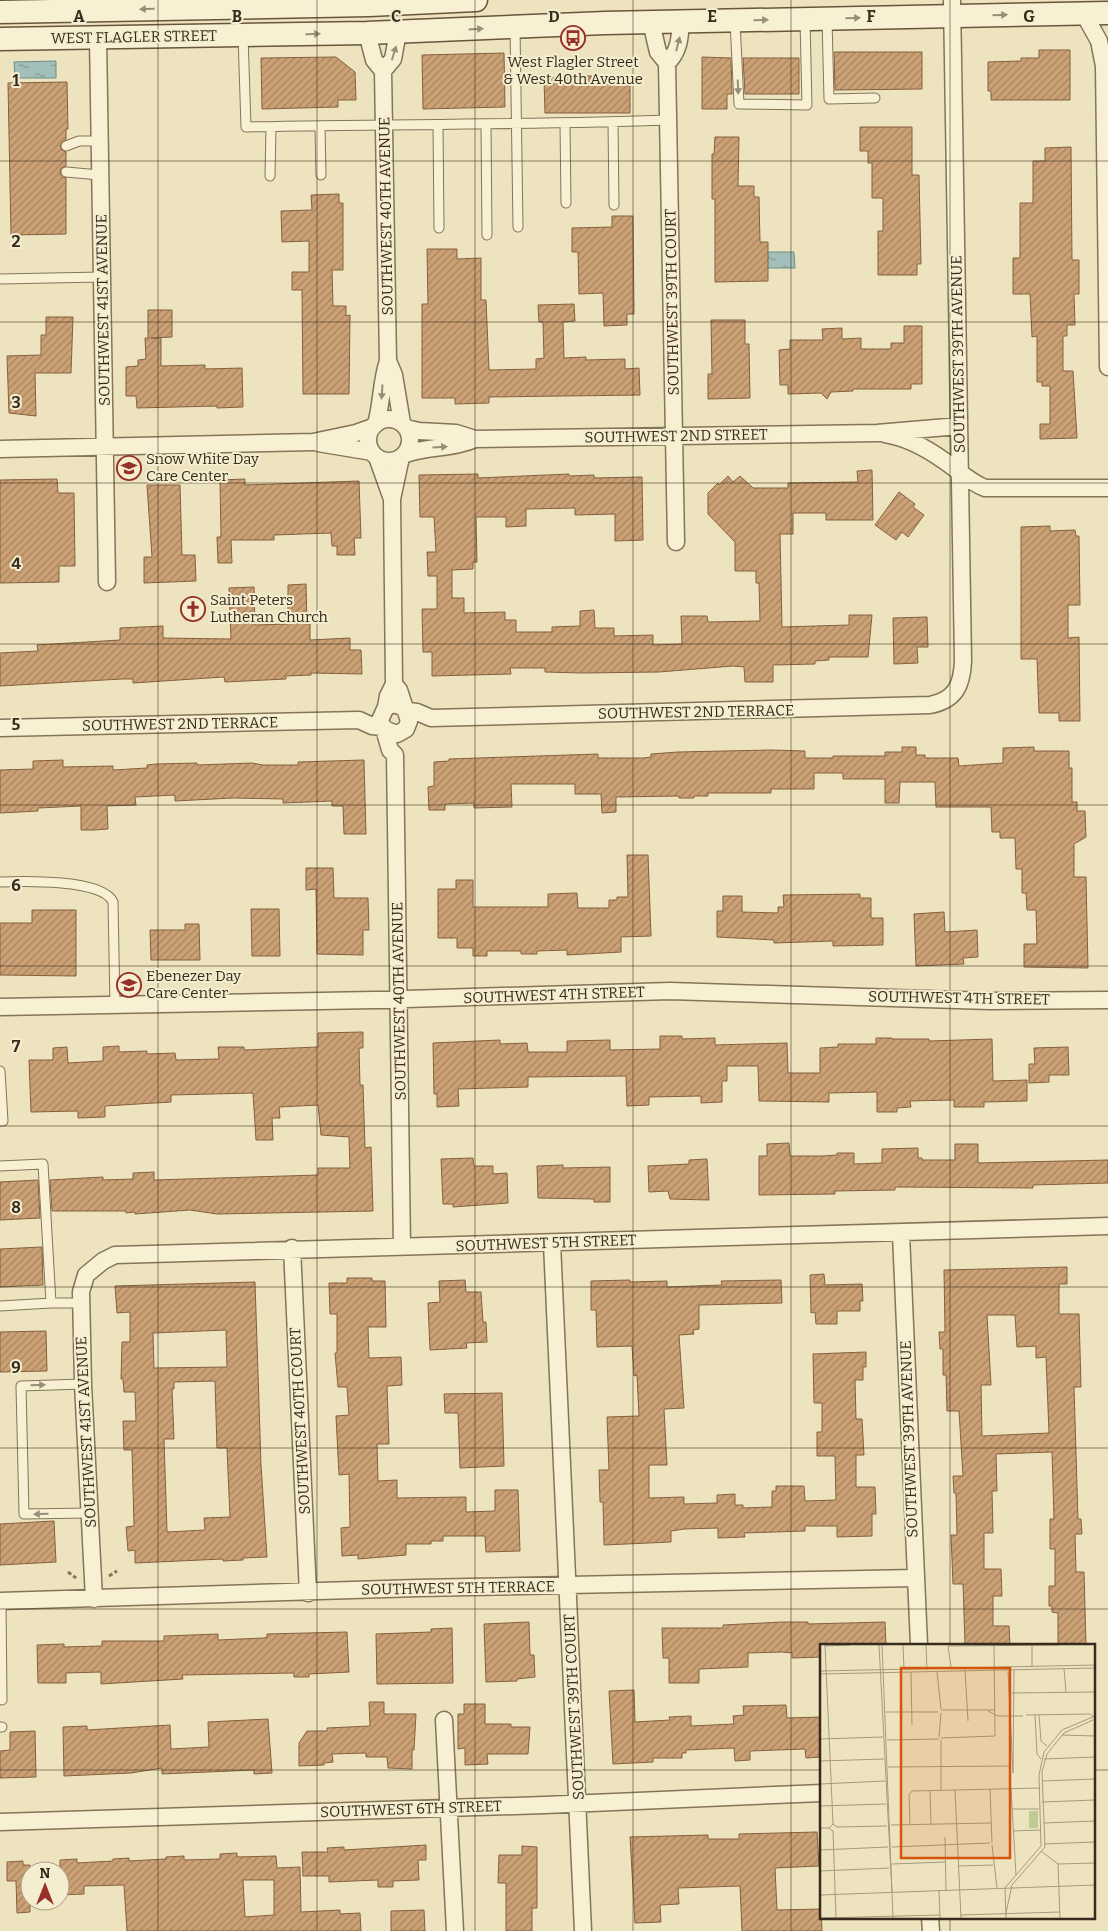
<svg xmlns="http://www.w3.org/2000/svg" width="1108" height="1931" viewBox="0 0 1108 1931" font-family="Bitter,serif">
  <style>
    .water { fill: url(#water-ripples); stroke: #6a8d87 }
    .building { fill: url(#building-hatch); stroke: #85603e; fill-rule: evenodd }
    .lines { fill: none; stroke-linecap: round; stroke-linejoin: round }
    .service-casing { stroke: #867458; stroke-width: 11 }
    .minor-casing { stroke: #867458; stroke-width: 19 }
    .secondary-casing { stroke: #68553b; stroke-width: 25 }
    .path { stroke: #867458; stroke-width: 3; stroke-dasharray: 4 2.5; stroke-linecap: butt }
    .service { stroke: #f8f0d2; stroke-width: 9 }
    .minor { stroke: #f8f0d2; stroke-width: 16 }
    .secondary { stroke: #f8f0d2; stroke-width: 22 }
    .oneway { fill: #978e77 }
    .grid { fill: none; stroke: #362b1c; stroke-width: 1; stroke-opacity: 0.55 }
    .labels { text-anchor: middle; stroke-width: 4; stroke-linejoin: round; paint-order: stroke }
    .street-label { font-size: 15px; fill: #362b1c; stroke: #f5edcf }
    .poi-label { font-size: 15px; fill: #362b1c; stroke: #f5edcf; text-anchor: start }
    .inset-road { fill: none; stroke: #a49a7e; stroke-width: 1 }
    .view { fill: #d6540e; fill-opacity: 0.15; stroke: #d6540e; stroke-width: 2.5 }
    .inset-edge { fill: none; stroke: #362b1c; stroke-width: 2.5 }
    .grid-label { font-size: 16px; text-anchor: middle; font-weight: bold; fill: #362b1c; stroke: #f5edcf; stroke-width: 4; stroke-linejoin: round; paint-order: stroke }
  </style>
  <defs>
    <pattern id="water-ripples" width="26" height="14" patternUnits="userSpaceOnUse" patternTransform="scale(1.25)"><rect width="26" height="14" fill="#a3bfb9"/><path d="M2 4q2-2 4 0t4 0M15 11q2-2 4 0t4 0" fill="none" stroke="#869b96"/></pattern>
    <pattern id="building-hatch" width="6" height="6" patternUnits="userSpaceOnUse" patternTransform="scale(1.25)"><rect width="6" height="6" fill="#cca175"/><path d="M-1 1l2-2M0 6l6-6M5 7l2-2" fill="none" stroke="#a6835f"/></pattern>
  </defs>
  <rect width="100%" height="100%" fill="#ede4bf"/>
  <path class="water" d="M56,61V78H15L14,62Z
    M759,252H794L795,268H760Z"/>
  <path class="building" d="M1039,50H1070V100H991V91H988V62L1021,61V58H1039Z
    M834,52H922V89L835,90Z
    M504,53L505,107L423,109L422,55Z
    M336,57L355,72L356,100H338V107L262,109L261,58Z
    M702,57L731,58L732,94H727V109H702Z
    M743,58H799V94H745Z
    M578,76H630V113H545L544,78Z
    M67,82L68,129H66V139L60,146L62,150L66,152V166L61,168L60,172L62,177L66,178V234L11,235L8,83Z
    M860,127H912V175H919L921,264H917V275H878V231H883V198H872V163H868V151H860Z
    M715,137H739L738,186H754V197H759L760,242H768V281L715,282V199H712V154H714Z
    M1071,147L1072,260H1079V294H1074L1075,325H1067V336H1063V371H1073L1077,438L1040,439V424H1050V386H1042V382H1037V336L1032,337L1030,294H1013V258H1020V203H1033V161H1045V148Z
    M339,194V203H343V270H332L333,306H346V316L350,315L349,394H303L302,290H292V272H309V241L282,242L281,211L312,210L311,195Z
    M612,216H633L634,314H627V325L604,326L603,293L579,294L578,252H572V228L612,227Z
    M427,249H457V259L481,258V300H486L489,370L536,369V359L544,358L543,322H539L538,305L574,304L575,321L563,322L564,358L586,357V360L625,359V369L639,368L640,395L489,397V403L455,404V398H422V304H428Z
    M148,310H172V337L151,338H161V366L205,365V369L242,368L243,407L217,408V406L137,408L136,396H126V367L138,366V360L146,359L145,338H148Z
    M46,317H73L71,373H35L36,416L9,413L7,356L41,355V335H46Z
    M711,320H745V344H749L750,398L708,399V374H712Z
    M904,326H922V384H911V389H853V391L831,392L827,399L821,393L788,394V385H780L779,350L790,349V340H823L822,329L842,328V339L861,338V349H891V343H904Z
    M872,470L873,520H826V513H793V534H780L782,627L849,625V615H872L868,657H829V660L815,661V664L773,665V682H745L744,667L733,666L659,672L582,673L545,672V668H510L511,674L432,676V652H423L422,609H437V576H428L427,552H436L434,517H420L419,475L478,474V478L569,474V476L594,475V478L642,477L643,540L615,541V514L575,515V508L526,509V526L506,527V517H476L477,562H473V569L452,570V598H464V613L505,612V620H516V632H552V627L580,626V611L594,610L595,628H614V636L653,635V645L682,644L681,616H707L708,622L760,621L759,583H756V571H735V542L708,514V493L718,483L719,485L728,476L733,482L740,476L753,488H788V483L858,482L857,471Z
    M57,479L58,493H74L75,566H59V582L0,583V480Z
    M245,479V485L359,481L361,538H354L355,555H337V546H332L331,533L274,535V540H231L232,563H218L217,537H221L220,480Z
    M147,485H180L182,555H195L196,581L144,583V557H152Z
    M899,492L915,504L913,507L924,515L908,537L902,532L896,540L875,525Z
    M1050,526V531L1075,530L1076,536H1079L1080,605H1068V638L1079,637L1080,721H1059V713H1039L1037,659H1021V527Z
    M306,584L307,624H310V640L350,638V650H361L362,674L311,673V675L286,676V679L225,682L224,677L133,683V679H122L0,686V653L38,651L37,645L120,640V628L163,626V638L231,639L229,588L254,587L255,625L288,624V585Z
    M927,617L928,647H917L918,663L894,664L893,618Z
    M902,747H916V755H925V758H958L959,766L1003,763V748L1034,747V751H1069V768H1072V802H1077V811H1085L1086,837L1074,844V877H1086L1088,968L1024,967V944H1037L1036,910H1027L1026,893H1022V869H1016L1015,838H1000V832H992L991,807H936L935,782H900L899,803H885V779H843V773H814V789H771V793H708V796H694V798H679V796L616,797V812L602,813L601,794H575V784H511L512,807L474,808V803L445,804V810H429L428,787L434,786V762L449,761V759L598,754V758H644L651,757V754L678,752L771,750L805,751V758H833V756H885V752H902Z
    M63,760V767L113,766V770L147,768V765L156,764L197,763V765L252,763L263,765H298V762L364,760L366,834H344L343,806H332V801L283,803V799L233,798L175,801V795L135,797L136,805L107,806L108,829L94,830H81V806L38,808V811L0,813V770L33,769V761Z
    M627,855H648L651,936L621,937V952L567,955V950L537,951V954H521V951H487V956H473V948H457V938H438V889H456V880H473V907H548V894L577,893L578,908H609V900H617V897H628Z
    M306,868H333L334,898H368L369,930H363V955L317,954L316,889L306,890Z
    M860,894V898H871V918H883V945L833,946V941L774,943V940L717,937V911H723V896H742V912L778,913V907H784L783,895Z
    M251,909H279L280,956H252Z
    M32,910H76V976L0,975V923H32Z
    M944,912L945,932L977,930L978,957L963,958L964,964L916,966L914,914Z
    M185,924H199L200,960H151L150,930H185Z
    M363,1032V1048H359L360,1085H363L365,1148L371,1147L373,1211L217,1214L190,1210L135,1214V1212L126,1213V1211H52L50,1180L103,1177V1180L133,1179V1173L154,1172V1180L318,1175V1168H350L349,1137L321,1135L318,1105L279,1107L280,1118H272L273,1140H256L253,1093L171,1095V1102L105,1106V1117L78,1118V1111L31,1112L29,1060H53V1048L67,1047L68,1063L103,1061V1047L119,1046V1052L147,1051V1054L175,1053L176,1060L219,1059L218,1047H244V1050L318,1047V1033Z
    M660,1036H682V1039L715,1038V1045L787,1043L788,1073H820V1048L838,1047V1044H876V1038H892V1039H929V1041L992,1039L993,1081L1027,1080V1101L984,1102V1107H954V1100L910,1101L911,1107L897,1108V1112H877V1092L829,1093V1102L759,1101L758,1066H727V1081H722V1102L701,1103V1096L649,1097V1105L627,1106L626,1076L528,1077V1087L458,1089L459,1106L437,1107V1094H434L433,1043L500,1040V1044L527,1043L528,1052H567V1041L610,1040V1050L660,1049Z
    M1068,1047L1069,1075H1049V1082L1029,1083V1064H1035L1034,1048Z
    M789,1143L790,1156H823L837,1155V1153H854V1164L882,1163V1149L918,1148V1158H922V1160H955V1144H978V1163L1108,1160V1183L1033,1185V1188L895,1187V1190L835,1191V1194L759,1195V1156H767V1144Z
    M473,1158L474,1166H493V1174L507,1173L508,1203L453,1207V1204H443L441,1159Z
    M707,1159L709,1200L670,1199L668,1191L649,1192L648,1166L689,1164V1160Z
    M563,1165V1168L610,1167V1202H594V1199L538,1198L537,1166Z
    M38,1180L40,1218L0,1220V1182Z
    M42,1247L43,1285L0,1287V1249Z
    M1067,1267V1284H1059V1314H1079L1081,1387H1074L1078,1519H1081L1082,1534H1075L1076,1572H1084L1086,1645H1058V1613L1052,1612V1606H1049V1586H1055V1549H1050V1519H1054L1052,1452L996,1454L997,1491H992L993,1533H984V1569H1001L1002,1596H993V1626H1009L1010,1645L965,1644L963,1584H953L951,1535H957L956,1493H954L953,1476H963L959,1411H947L946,1375H943V1349H940L939,1332H945L944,1270ZM987,1315H1015L1017,1347L1036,1346V1358L1046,1357L1049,1433L982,1436L981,1385H991Z
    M824,1274L825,1285L862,1284L863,1301H860V1311H837V1324H816L815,1312L811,1313L810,1275Z
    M347,1278H372V1281H385L386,1327H368L369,1358L401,1357L402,1385L387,1386L389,1444H377L378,1481L397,1480V1498L466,1497V1512L495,1511V1490H518L520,1551L486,1552L485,1536H443V1541H431V1544H406V1555L358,1559V1555L342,1556L341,1528L350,1527L349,1474L339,1475L336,1416L349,1415L347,1387H338L335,1353H337V1314H330L329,1283H347Z
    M465,1280L466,1292H481L483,1322H486L487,1342L466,1343L467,1348L430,1350L428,1303L440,1302L439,1281Z
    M630,1280V1282L667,1281V1287L722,1285L721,1281L781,1280L782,1303L699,1305V1329L693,1330L694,1334L679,1335L684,1408L664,1409L667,1465H649V1498L684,1497V1504L717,1503V1495L735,1494V1505H743V1508L772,1507V1491H776V1486H804L805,1501L836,1500L835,1456H817V1432H822V1403H814L813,1354L866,1352V1367H863V1380H855L856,1419H862L864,1455H856V1487H875L876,1514H872V1536L837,1537V1526H805V1531L744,1533L745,1537L718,1538V1528L684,1529L671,1531V1542L604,1545L603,1502H600L599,1470H609L607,1417L639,1416L637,1375L634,1376L632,1346L597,1347L596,1310H591V1281Z
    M255,1282L261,1465L267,1557L243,1558V1560L223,1561V1559L135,1563V1550L128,1551L126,1527L134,1526L132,1450H124L123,1421H136L135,1392H124L123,1379H121L122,1342H130V1312L117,1313L115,1286ZM226,1330L227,1367L154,1368L153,1333ZM215,1381L217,1448H227L230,1517L204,1518L205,1530L167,1532L164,1439H174L172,1389H174V1382Z
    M46,1331L47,1371L0,1372V1332Z
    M502,1393L504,1466L460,1468L458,1413H445L444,1394Z
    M54,1521L56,1562L0,1565V1524Z
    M529,1622L530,1655H534L535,1677L517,1679V1681L486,1682L484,1624Z
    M782,1622H808V1624L885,1622L886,1645H822V1657L792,1658V1653L783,1652L748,1653V1667L699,1669V1683H669V1658H663L662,1628H723V1625Z
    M452,1628L453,1683L377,1684L376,1634L431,1632V1629Z
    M347,1632L349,1672L309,1674V1677H294V1673L182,1675L183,1679L101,1684V1672L66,1673V1683H38L37,1645L64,1644V1647L102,1646V1641H164V1636L218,1634V1640L264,1638L267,1637V1634Z
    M634,1690L635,1722L670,1720L669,1717L691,1716V1726L734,1724L733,1716L744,1715L743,1706L786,1705L787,1718L822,1717V1757L806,1758L805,1749L750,1751V1760L735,1761L734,1748L686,1750V1753H682V1758H653V1762L613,1764L609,1691Z
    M369,1702H384V1714H416L414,1750H412V1769L388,1768L387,1757H366V1753L332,1754L333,1762L324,1763V1765L299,1766V1743L307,1731H327V1728L370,1726Z
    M464,1704H485V1724H511V1727H530L528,1754H487L488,1764L465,1765V1748L458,1749V1714H464Z
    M268,1719L272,1773L254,1774V1770L162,1774V1768L131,1773L64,1776L63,1727L87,1726V1730L170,1725L171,1749L209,1747L208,1722Z
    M35,1731L36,1777L0,1778V1751L10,1750V1732Z
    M817,1832L819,1866L775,1868L777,1910L821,1909L822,1931H742L740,1886L678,1888L679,1904L660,1905L661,1922L635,1923L630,1837L708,1835V1839H739V1834Z
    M426,1845V1860H418L419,1880L393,1881V1887H378V1880L329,1882V1876H303L302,1852H328L327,1848L344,1847V1850Z
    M522,1846L537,1847V1908H532V1931H506V1883H498L499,1855H522Z
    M237,1853V1857L276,1856L277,1868L300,1867L301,1912L340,1910V1914L360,1913L361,1931H127L124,1885L84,1886V1894L60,1895V1860L77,1859V1863L113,1861V1859L129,1858V1861L166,1859V1857L184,1856V1860L220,1859V1854ZM243,1880H274V1915L245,1917Z
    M23,1861V1865H30V1912L17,1913L16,1881H7V1862Z
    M424,1910L425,1931H391V1911Z"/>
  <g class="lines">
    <defs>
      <path id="service" d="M827,19L829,99L875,98
        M735,21L739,104L807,105L805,20
        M515,27L518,227
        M243,35L246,127C387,124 528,125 669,120
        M613,122L614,205
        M565,124L566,203
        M438,125L439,228
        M486,125L487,235
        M320,126L321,175
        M66,146L79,141H99
        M66,172L100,175
        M270,176L271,127
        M0,279L102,277
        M0,882C23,881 103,879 113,902L115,1006
        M0,1071L3,1121H0
        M0,1166L43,1164L51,1303L0,1306
        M51,1303H81
        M83,1384L21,1386L24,1514L90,1513
        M1,1601L2,1700
        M0,1727H2"/>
      <path id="minor" d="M1084,14L1099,41L1104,66L1108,367
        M651,22L658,52L667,63L676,542
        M367,33L374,60L383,71L388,361C381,381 382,403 376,424
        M98,38L107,582
        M667,63C679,52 680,38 681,21
        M383,71L393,59L398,32
        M388,361L394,375L402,423
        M368 440a21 21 0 1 1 42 0a21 21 0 1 1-42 0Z
        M406,428L419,431L456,433L475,439L877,433L959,426
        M885,434C905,437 926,448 943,460C957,469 969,482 985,488H1108
        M318,443L372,452
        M0,449L313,442L356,433L373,427
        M406,454C429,446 453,449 475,439
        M377,457L392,499
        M394,684L399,690L409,721L406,729L397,734L384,729L380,720L386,707L395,704L404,708
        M386,707L388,696L394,684L392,499L401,457
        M407,711L417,712L431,718L930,705C955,700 962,686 963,661L952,0
        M0,728L359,720L372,726L382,727
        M384,729L390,750L395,755L402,1247
        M0,1007L374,1000L670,991L990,1001L1108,1000
        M901,1234L919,1645
        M552,1243L583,1931
        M292,1248L308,1593
        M94,1599L83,1384L81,1292L86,1275L103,1261L115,1255L1108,1226
        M0,1601L418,1588L915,1578
        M444,1720L455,1931
        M0,1822L545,1805L822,1793
        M930,1917L931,1931"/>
      <path id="secondary" d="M0,12L369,5L476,0
        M0,39L367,33L605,23L1108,13"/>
    </defs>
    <use href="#service" class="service-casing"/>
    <use href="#minor" class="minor-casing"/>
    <use href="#secondary" class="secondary-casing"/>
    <path class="path" d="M68,1572L76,1578
      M109,1576L117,1571"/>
    <use href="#service" class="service"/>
    <use href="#minor" class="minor"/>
    <use href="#secondary" class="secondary"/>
  </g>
  <defs><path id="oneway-solid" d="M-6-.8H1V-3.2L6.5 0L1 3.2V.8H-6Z" transform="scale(1.25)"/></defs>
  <g class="oneway">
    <use href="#oneway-solid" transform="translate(147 9) rotate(179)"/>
    <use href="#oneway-solid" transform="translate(1000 15) rotate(-1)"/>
    <use href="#oneway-solid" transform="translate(853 18) rotate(-1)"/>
    <use href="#oneway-solid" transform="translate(761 20) rotate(-1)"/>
    <use href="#oneway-solid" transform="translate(476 29) rotate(-3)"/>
    <use href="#oneway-solid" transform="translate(313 34) rotate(-1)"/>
    <use href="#oneway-solid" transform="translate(678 44) rotate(-76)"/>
    <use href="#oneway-solid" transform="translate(394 53) rotate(-73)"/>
    <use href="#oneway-solid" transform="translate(738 87) rotate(88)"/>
    <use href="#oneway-solid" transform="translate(382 392) rotate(94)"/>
    <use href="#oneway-solid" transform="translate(440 447) rotate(-4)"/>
    <use href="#oneway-solid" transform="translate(38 1385) rotate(-2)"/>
    <use href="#oneway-solid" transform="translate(41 1514) rotate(178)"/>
  </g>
  <path class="grid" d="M158,0V1931M317,0V1931M475,0V1931M633,0V1931M791,0V1931M950,0V1645M0,161H1108M0,322H1108M0,483H1108M0,644H1108M0,805H1108M0,966H1108M0,1126H1108M0,1287H1108M0,1448H1108M0,1609H1108M0,1770H822M1094,1770H1108M950,1917V1931"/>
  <defs>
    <symbol id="bus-ring" viewBox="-11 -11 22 22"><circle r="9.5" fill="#f5edcf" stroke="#953128" stroke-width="1.5"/><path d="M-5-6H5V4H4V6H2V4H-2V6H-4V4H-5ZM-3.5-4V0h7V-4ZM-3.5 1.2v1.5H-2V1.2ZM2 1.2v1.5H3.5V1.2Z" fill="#953128"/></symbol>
    <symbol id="school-ring" viewBox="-11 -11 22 22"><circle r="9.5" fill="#f5edcf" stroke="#953128" stroke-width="1.5"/><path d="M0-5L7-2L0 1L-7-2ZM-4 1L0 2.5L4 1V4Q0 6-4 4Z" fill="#953128"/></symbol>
    <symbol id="church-ring" viewBox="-11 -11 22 22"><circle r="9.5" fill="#f5edcf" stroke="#953128" stroke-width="1.5"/><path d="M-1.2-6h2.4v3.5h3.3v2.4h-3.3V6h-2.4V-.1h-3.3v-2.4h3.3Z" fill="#953128"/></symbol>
  </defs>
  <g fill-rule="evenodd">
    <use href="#bus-ring" x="559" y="24" width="28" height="28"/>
    <use href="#school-ring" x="115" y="454" width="28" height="28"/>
    <use href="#church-ring" x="179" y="595" width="28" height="28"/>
    <use href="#school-ring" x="115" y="971" width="28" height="28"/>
  </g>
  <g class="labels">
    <g class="street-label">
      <text transform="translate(134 37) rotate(-1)" y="5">WEST FLAGLER STREET</text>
      <text transform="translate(386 216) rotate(-91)" y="5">SOUTHWEST 40TH AVENUE</text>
      <text transform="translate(672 302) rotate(-91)" y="5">SOUTHWEST 39TH COURT</text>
      <text transform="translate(103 310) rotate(-91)" y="5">SOUTHWEST 41ST AVENUE</text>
      <text transform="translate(958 354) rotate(-91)" y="5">SOUTHWEST 39TH AVENUE</text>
      <text transform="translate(676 436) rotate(-1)" y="5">SOUTHWEST 2ND STREET</text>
      <text transform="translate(696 712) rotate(-1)" y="5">SOUTHWEST 2ND TERRACE</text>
      <text transform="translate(180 724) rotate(-1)" y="5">SOUTHWEST 2ND TERRACE</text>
      <text transform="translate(554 995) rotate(-2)" y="5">SOUTHWEST 4TH STREET</text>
      <text transform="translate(959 998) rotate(1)" y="5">SOUTHWEST 4TH STREET</text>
      <text transform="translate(399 1001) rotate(-91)" y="5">SOUTHWEST 40TH AVENUE</text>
      <text transform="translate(546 1243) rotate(-2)" y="5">SOUTHWEST 5TH STREET</text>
      <text transform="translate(300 1421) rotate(-93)" y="5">SOUTHWEST 40TH COURT</text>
      <text transform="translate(86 1432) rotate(-93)" y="5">SOUTHWEST 41ST AVENUE</text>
      <text transform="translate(909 1439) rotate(-92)" y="5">SOUTHWEST 39TH AVENUE</text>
      <text transform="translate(458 1588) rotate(-1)" y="5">SOUTHWEST 5TH TERRACE</text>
      <text transform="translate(574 1707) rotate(-93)" y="5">SOUTHWEST 39TH COURT</text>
      <text transform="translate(411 1809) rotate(-2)" y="5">SOUTHWEST 6TH STREET</text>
    </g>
    <g class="poi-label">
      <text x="573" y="67" text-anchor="middle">West Flagler Street<tspan x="573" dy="17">&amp; West 40th Avenue</tspan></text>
      <text x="146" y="464">Snow White Day<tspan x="146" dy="17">Care Center</tspan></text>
      <text x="210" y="605">Saint Peters<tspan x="210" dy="17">Lutheran Church</tspan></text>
      <text x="146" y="981">Ebenezer Day<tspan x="146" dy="17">Care Center</tspan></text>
    </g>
  </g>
  <g transform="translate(820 1644)">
    <rect width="275" height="275" fill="#ede4bf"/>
    <path d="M209,167H218V184H209Z" fill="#c0cb94"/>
    <path class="inset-road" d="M59,1L72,248M62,1L73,274M83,1L84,25M106,1L107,26M212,1V22M5,2L30,1M128,2L239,1M128,2L131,23M244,25L246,48M145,26L148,77M0,27L275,21M188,27L193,129M91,28L92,81M117,28L121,65M0,30L275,24M192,49L275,48M121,66H175M168,67L178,72H203M66,68H118M206,71L270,70L274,73M215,71L217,110L221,115M219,71L221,97L227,102M242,91L275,92M119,93L121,69M121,94L175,92L174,1M0,95L63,93M67,96L119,95M224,115L275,113M0,117L64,115M68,123L191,122M193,129L194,26M222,137L275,135M0,140L65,137M191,144L196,231M170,145L172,199M121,146V96M135,146L141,274M110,147L111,180M222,158L275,156M0,162L66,160M192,165H219M224,179L275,177M13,180L17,183L67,182M71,181L171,179M90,181L89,151L92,147L220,144M0,184H9L13,180L5,1M9,184L13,187L16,274M193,187L220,186M125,193L126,246M224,200L275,198M172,201L177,244M72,203L170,199M0,206L68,203M221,207L238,220L275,219M72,220L126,218M238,220L240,274M139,222L173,221M0,227L69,224M119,246L120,274M0,251L275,241M186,269L192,241L225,203L222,128L227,110L244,89L273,76M141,271L240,268M1,274L120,271M186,274L185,244L221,202L219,131L224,108L242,86L275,72"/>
    <path class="view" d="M81,24H190V214H81Z"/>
    <rect width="275" height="275" class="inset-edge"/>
  </g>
  <g class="grid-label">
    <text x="79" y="22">A</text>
    <text x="237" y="22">B</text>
    <text x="396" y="22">C</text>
    <text x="554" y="22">D</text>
    <text x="712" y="22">E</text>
    <text x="871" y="22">F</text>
    <text x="1029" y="22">G</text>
    <text x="16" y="86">1</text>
    <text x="16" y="247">2</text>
    <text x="16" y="408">3</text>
    <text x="16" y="569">4</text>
    <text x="16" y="730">5</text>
    <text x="16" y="891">6</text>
    <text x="16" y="1052">7</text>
    <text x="16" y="1213">8</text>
    <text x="16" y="1373">9</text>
  </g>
  <g transform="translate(45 1886)"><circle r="24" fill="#f5edcf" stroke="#a99f87"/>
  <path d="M0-4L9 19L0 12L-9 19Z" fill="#953128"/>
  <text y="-8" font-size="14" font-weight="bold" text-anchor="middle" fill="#362b1c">N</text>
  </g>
</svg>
